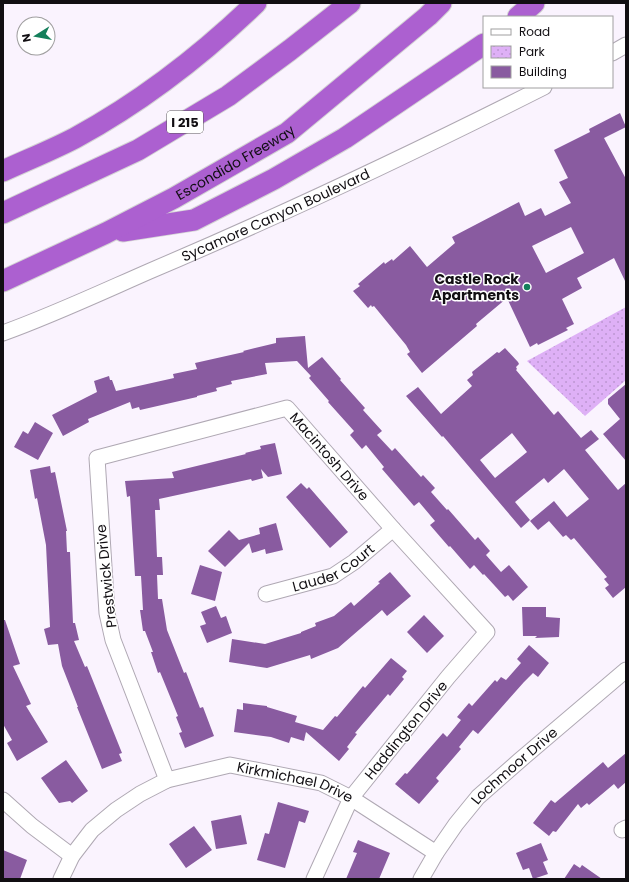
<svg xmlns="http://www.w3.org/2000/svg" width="629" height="882" viewBox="0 0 629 882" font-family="Poppins,sans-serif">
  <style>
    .park { fill: url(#park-dots) }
    .building { fill: #895ba0; fill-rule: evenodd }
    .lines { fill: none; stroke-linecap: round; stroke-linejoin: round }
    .minor-casing { stroke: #afa8b3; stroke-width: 17 }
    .highway-casing { stroke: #d4d4d4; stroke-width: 23 }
    .minor { stroke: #fff; stroke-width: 15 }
    .highway { stroke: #ac60d0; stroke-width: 21 }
    .poi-dot { fill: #147f5b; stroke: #fff; stroke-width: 1.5 }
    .labels { text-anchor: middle; stroke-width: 3; stroke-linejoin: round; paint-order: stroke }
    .shield { fill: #fff; stroke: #585659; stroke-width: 1 }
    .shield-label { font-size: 13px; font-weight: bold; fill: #110e12 }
    .street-label { font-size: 14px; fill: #110e12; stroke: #fff }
    .poi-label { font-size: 14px; font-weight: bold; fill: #110e12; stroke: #fff; text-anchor: end }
  </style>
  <defs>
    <pattern id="park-dots" width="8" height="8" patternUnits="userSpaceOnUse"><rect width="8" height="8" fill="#deb0f6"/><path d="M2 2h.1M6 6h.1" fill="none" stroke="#bd96d2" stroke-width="1.8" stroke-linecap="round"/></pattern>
  </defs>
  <rect width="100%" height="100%" fill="#faf3fe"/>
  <path class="park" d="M626,307V380L585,416L527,361Z"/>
  <path class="building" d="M620,113L626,127L604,138L626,179V283L614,258L577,278L582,288L562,299L574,324L566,328L568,330L538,345L537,343L530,347L507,298L476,324L477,326L422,373L407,354L410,352L406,345L374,306L372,307L371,305L368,308L353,291L360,286L358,284L384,262L385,264L392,259L393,261L410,246L427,267L455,243L452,237L519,202L525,216L541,208L545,216L571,203L559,182L568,178L554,150L590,132L589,129ZM571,227L584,253L546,273L532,246Z
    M305,336L308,368L322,357L341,379L340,380L365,408L363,410L382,431L377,435L392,451L395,448L421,477L423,475L435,488L431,492L447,510L448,509L475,540L478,537L490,551L486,555L501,572L509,565L528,587L513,601L508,595L505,597L484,574L483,575L474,565L470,569L450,546L449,547L430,525L435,521L419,502L414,506L382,469L384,467L366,445L362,449L350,435L354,431L328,402L329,401L309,378L311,376L297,361L265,363L267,374L231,381L232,384L216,388L217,391L197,396V397L140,410L139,407L132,409L130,402L88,419L89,422L63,436L52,415L87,397L97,392L94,381L109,376L110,380H112L116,391L174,378L173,374L197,369L195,363L244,352L243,351L276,343V338Z
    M505,348L518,362L519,364L516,367L517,369L516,370L554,415L558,411L581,438L591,430L599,439L585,450L618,490L626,483V587L613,598L605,588L609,585L604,579L607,577L574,538L571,540L566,535L563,537L549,521L538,530L530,521L554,501L567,517L589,499L564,469L548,483L544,478L515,502L530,520L521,528L443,436L442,437L406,396L418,387L441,414L472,386L467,380L473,375L472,372L497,352L499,353ZM512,433L527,452L495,478L480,460Z
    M626,384V461L603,434L620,419L608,404V399Z
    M35,422L53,433L38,460L14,447L23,431L28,434Z
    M275,443L282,474L268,477L261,469L263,478L252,481L251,479L159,499L160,510H155L157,557H162L163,575H157L158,599H162L167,630L184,673L186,672L200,708L203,707L214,736L185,748L179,733L182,732L176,717L178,716L160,672L158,673L151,652H153L145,631H143L140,610H143L141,576H135L130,496L127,497L125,481L174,478L172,472L246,454L245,453L261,449L260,446Z
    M50,466L51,473L55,472L67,531H66L67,552H70L73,623H75L79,640L74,641L85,667L87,666L122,753L119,754L122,761L102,769L77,707H78L62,666L58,644L48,645L44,629L50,627L46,545L37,498L35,499L30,470Z
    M301,483L307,489L309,487L348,532L330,548L286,497Z
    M276,523L283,550L266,554L265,549L252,553L249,543L225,567L208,551L229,530L239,540L260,534L259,528Z
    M200,565L222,572L215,601L191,594Z
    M390,572L411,596L387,616L382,610L338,648L311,659L310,655L267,668L229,662L232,639L265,644L301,633V632L316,626L315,623L334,616L351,602L354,606L380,583L378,582Z
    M216,606L221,618L226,616L232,633L207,643L200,626L206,624L201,612Z
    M522,607H546V617L560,618L559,637L535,638L537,636H523Z
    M424,615L444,636L427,653L407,632Z
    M3,620H5L20,664L13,666L31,704L26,706L48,742L17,761L7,743L12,740L3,724Z
    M529,645L549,663L538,677L533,673L524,682L478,734L473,730L459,747L461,749L436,778L439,781L419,804L395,784L405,773L407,774L443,733L447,737L461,720L457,717L469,703L472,706L495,680L497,682L501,677L506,680L521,663L517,659Z
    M391,658L407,671L402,677L404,679L390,696L388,694L355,733L357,734L347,747L349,749L339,761L306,732L304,741L291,737L289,743L271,737L234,732L237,709L243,710V703L267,706V707L297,716L295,722L323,730L335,716L337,717L363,686L365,688Z
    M626,753V782L618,789L614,784L589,805L587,803L581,808L578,804L556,832L553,831L549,836L533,823L551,800L555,803L603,762L608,768Z
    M66,760L88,791L72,803L70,801L59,803L41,778Z
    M278,802L309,811L305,823L299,821L297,828L285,868L257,860L265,833L269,834Z
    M241,815L247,844L216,849L211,821Z
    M194,826L212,850L186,868L169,844Z
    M358,840L390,853L379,879H346L357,853L353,852Z
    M541,843L548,860L543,862L548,874L533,879L529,868L523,870L516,853Z
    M3,850L27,860L20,879H3Z
    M574,864L580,868L582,865L602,879H564Z"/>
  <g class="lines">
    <defs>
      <g id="minor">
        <path d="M612,53L626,45"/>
        <path id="s1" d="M3,333C53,315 102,292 150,271C284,214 415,152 544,87"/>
        <path id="s2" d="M266,594L333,576L354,562L393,529"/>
        <path id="s3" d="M167,780L113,640L107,613L97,458L287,408L393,529L487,632L448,677L351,798L314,879"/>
        <path d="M3,800L32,826L72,856"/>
        <path d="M622,830L626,828"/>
        <path id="s4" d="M61,879L72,856L92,830L116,810L140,794L167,780L230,765L321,783L351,798L436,853"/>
        <path id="s5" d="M421,879L436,853L456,824L478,797L519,761L626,670"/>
      </g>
      <g id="highway">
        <path d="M518,17L534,3"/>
        <path d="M3,171C27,160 52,150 75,138C141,102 202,55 256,3"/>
        <path d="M3,213L138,150L228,96L290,50L350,3"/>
        <path d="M123,231L194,220L274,179L345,138L484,44"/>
        <path id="s6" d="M3,281L106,233L174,198L287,133L428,16L441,3"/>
      </g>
    </defs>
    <use href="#minor" class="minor-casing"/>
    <use href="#highway" class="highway-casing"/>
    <use href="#minor" class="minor"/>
    <use href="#highway" class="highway"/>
  </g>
  <circle class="poi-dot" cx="527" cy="287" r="4"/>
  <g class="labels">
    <rect class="shield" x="167" y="111" width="36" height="22" rx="3"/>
    <g class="shield-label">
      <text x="185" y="127">I 215</text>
    </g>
    <g class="street-label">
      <text dy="5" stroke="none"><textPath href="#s6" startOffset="261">Escondido Freeway</textPath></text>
      <text dy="5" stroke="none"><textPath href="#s1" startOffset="297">Sycamore Canyon Boulevard</textPath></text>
      <text dy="5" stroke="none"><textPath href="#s3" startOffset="594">Macintosh Drive</textPath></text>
      <text dy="5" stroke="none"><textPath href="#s2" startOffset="73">Lauder Court</textPath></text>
      <text transform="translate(106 576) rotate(-96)" y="5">Prestwick Drive</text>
      <text transform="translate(406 730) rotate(-51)" y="5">Haddington Drive</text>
      <text dy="5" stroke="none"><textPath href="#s5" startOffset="148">Lochmoor Drive</textPath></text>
      <text dy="5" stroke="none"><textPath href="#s4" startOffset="281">Kirkmichael Drive</textPath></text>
    </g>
    <g class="poi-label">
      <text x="519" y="284">Castle Rock<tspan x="519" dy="16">Apartments</tspan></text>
    </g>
  </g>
  <rect width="629" height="882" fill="none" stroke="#110e12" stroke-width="8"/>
  <rect x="483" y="16" width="130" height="72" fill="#ffffff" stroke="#a09fa0"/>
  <rect x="491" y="29" width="20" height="6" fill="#ffffff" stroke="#a09fa0"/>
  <text x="519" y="36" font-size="12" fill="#110e12">Road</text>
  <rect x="491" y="46" width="20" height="12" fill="url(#park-dots)" stroke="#a09fa0"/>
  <text x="519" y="56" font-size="12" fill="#110e12">Park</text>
  <rect x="491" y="66" width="20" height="12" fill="#895ba0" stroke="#a09fa0"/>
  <text x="519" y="76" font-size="12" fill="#110e12">Building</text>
  <g transform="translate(36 36) rotate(259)"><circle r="19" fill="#ffffff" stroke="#a09fa0"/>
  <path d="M0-3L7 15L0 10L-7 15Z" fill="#147f5b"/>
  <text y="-6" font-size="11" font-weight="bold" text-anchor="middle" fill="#110e12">N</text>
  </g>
</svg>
